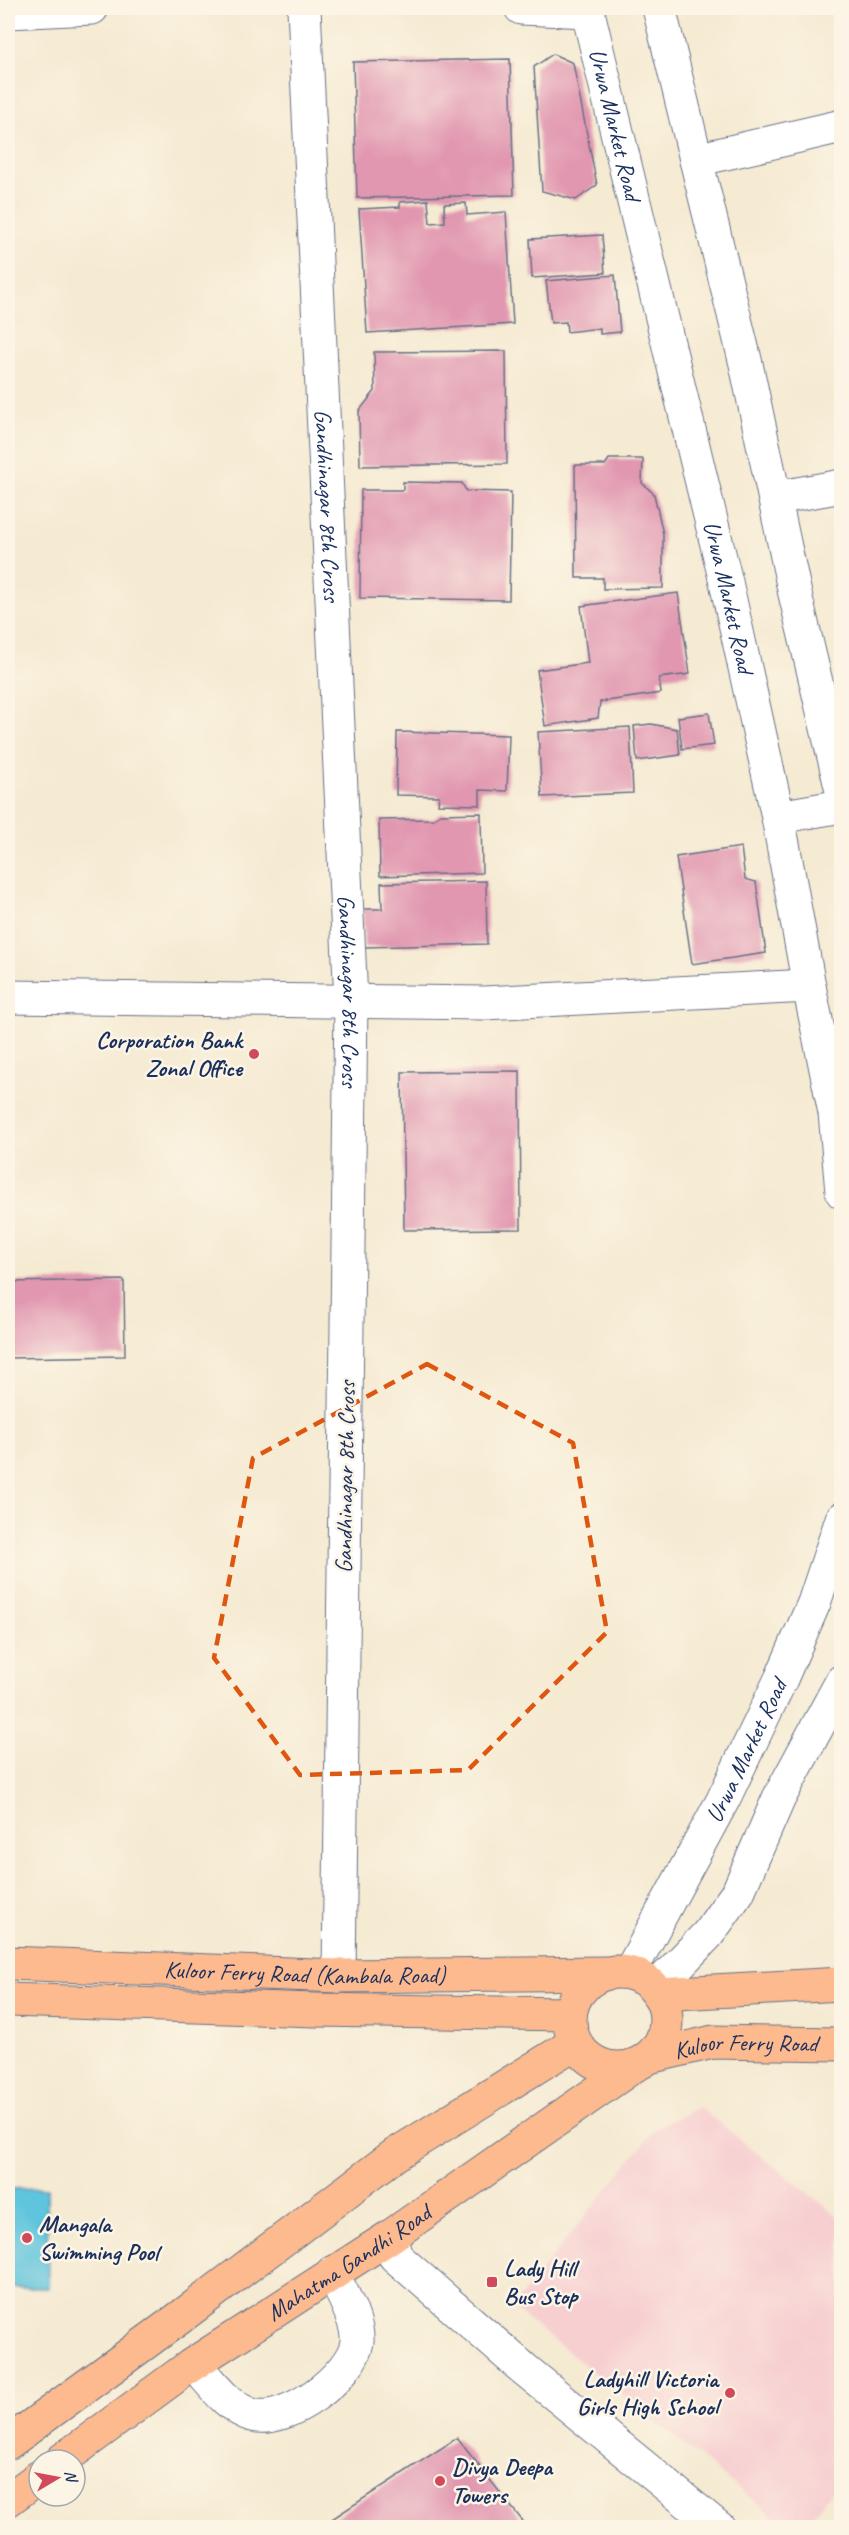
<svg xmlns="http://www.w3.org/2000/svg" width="849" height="2535" viewBox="0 0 849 2535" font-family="Caveat,sans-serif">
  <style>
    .built { fill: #f7cfd1 }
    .water { fill: #5fc4dd; stroke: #3d7a9e; stroke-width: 1.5 }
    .building { fill: #e197b0 }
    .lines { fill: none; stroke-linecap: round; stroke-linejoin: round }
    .minor-casing { stroke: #677087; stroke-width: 35 }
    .major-casing { stroke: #677087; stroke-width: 35 }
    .minor { stroke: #fff; stroke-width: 33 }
    .major { stroke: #fcba8e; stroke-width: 33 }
    .marked { fill: none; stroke: #de5710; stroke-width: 4.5; stroke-dasharray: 12 8; stroke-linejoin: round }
    .poi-dot { fill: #d1495b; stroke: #fcf5e5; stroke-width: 2 }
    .labels { text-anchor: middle; stroke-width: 5; stroke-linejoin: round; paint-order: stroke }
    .street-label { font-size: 24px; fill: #1b2f5e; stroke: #fcf5e5 }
    .poi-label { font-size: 24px; font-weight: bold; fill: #1b2f5e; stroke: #fcf5e5; text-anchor: start }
  </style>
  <rect width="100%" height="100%" fill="#fcf5e5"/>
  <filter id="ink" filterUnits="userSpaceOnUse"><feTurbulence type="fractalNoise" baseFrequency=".0167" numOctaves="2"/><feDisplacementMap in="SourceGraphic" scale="12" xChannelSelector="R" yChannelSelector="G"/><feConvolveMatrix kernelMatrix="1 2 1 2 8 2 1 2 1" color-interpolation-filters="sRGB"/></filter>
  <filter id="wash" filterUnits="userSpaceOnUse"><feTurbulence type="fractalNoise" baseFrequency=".008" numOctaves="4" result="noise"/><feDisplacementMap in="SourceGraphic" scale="24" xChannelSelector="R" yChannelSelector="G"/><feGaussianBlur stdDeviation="1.35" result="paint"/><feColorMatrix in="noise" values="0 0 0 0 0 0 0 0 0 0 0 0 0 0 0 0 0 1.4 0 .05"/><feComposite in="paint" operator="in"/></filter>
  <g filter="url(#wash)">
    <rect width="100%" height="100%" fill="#f5ead2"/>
    <path class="built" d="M699,2107L841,2219V2479L803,2527H787L512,2307L656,2128Z"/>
    <path class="water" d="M47,2188L48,2288H11L8,2305V2189Z"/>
    <g id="blocks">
      <path class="building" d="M553,54L573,63L597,185L576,200L542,191L534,67Z
        M510,59L514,195L357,198L353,62Z
        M428,200L430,223L445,222L444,204L466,203L467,215L506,212L513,324L367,333L359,209L400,207V202Z
        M602,235L605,273L532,278L530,239Z
        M615,275L620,332L600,334V328L567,332L566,322L551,323L546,281Z
        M506,351L507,464L360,466L359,411L375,391L374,352Z
        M609,459H643L642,483L654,494L663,534V588L603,589V578H576L575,465H605Z
        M403,482L462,483L466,491L511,492L509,600L360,598L361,490H403Z
        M678,593L690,674L659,678L661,693L600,702L598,718L545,726L537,670L588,663L581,606Z
        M709,713L714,745L682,749L678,717Z
        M651,724L677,729L680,755L637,761L634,726Z
        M630,727L633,793L542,797L538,732Z
        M397,732L509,735L507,791L480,790V805L438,804L439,796L396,795Z
        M481,813L482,873L380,876L379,820L434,819L440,814Z
        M741,847L745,879L756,882L766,953L692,964L676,857Z
        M486,881L487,944L364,947L363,909H382L381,883Z
        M520,1071L521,1229L404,1230L402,1072Z
        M124,1280L125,1356L8,1358V1282Z
        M457,2438L525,2524L522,2528H318Z"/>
    </g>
  </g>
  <g filter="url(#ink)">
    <use href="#blocks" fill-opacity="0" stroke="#677087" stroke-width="1.5"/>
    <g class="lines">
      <defs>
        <g id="minor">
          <path id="s1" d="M304,8L351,1001L339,1976"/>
          <path d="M521,8L588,11"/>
          <path id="s2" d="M587,8L726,582L778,817L809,986L835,1113L842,1192"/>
          <path d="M659,8L746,364L795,594L842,791"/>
          <path d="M8,12L92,8"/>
          <path d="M696,160L842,126"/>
          <path d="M775,498L842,486"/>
          <path d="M778,817L842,806"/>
          <path d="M8,997L484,1003L809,986"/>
          <path id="s3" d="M630,1972L723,1800L781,1679L814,1603L842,1519"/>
          <path d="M655,1989L708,1934L738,1892L779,1798L842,1681"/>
          <path d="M391,2236L395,2256L524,2369L719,2528"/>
          <path d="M194,2364C210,2381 228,2408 252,2415C286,2425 352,2376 357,2342C359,2322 341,2291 332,2273"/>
        </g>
        <g id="major">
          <path id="s4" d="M8,1963L339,1976L603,1973"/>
          <circle cx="618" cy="2020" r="48"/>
          <path d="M658,1994L842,1984"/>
          <path d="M8,2000L315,2010L570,2014"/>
          <path id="s5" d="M649,2057L713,2042L842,2044"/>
          <path d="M8,2443L178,2319L396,2154L575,2043"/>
          <path id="s6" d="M62,2460L190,2366L391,2236L635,2065"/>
          <path d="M8,2500L39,2477"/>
        </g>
      </defs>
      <use href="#minor" class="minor-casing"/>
      <use href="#major" class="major-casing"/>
      <use href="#minor" class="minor"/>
      <use href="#major" class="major"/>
    </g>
  </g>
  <path class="marked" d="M427,1364L573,1443L607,1632L468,1770L300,1775L214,1658L253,1458Z"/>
  <g class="poi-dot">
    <circle cx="254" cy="1054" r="6"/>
    <circle cx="27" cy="2238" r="6"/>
    <rect x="486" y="2276" width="12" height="12" rx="3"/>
    <circle cx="730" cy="2393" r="6"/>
    <circle cx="440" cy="2481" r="6"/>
  </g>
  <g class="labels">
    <g class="street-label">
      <text dy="8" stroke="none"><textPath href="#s2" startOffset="120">Urwa Market Road</textPath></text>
      <text dy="8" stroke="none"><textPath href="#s1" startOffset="498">Gandhinagar 8th Cross</textPath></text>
      <text dy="8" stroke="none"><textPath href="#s2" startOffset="606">Urwa Market Road</textPath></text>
      <text dy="8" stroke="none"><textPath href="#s1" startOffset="984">Gandhinagar 8th Cross</textPath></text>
      <text transform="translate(345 1477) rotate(-89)" y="8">Gandhinagar 8th Cross</text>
      <text dy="8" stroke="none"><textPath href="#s3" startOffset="250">Urwa Market Road</textPath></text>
      <text dy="8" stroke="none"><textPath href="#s4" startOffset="297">Kuloor Ferry Road (Kambala Road)</textPath></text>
      <text dy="8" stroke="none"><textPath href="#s5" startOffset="98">Kuloor Ferry Road</textPath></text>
      <text dy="8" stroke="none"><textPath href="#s6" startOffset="348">Mahatma Gandhi Road</textPath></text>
    </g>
    <g class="poi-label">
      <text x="242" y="1048" text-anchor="end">Corporation Bank<tspan x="242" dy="28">Zonal Office</tspan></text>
      <text x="39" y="2232">Mangala<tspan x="39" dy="28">Swimming Pool</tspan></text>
      <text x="504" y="2276">Lady Hill<tspan x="504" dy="28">Bus Stop</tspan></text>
      <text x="718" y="2387" text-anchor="end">Ladyhill Victoria<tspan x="718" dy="28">Girls High School</tspan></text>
      <text x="452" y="2475">Divya Deepa<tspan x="452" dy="28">Towers</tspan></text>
    </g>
  </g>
  <rect width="849" height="2535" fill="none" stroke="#fcf5e5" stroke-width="30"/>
  <g transform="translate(57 2478) rotate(80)"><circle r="28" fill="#fcf5e5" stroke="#a2a6af" stroke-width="1.5"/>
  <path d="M0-4.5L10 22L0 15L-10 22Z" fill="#d1495b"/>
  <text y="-9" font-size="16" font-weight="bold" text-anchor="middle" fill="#1b2f5e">N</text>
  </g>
</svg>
